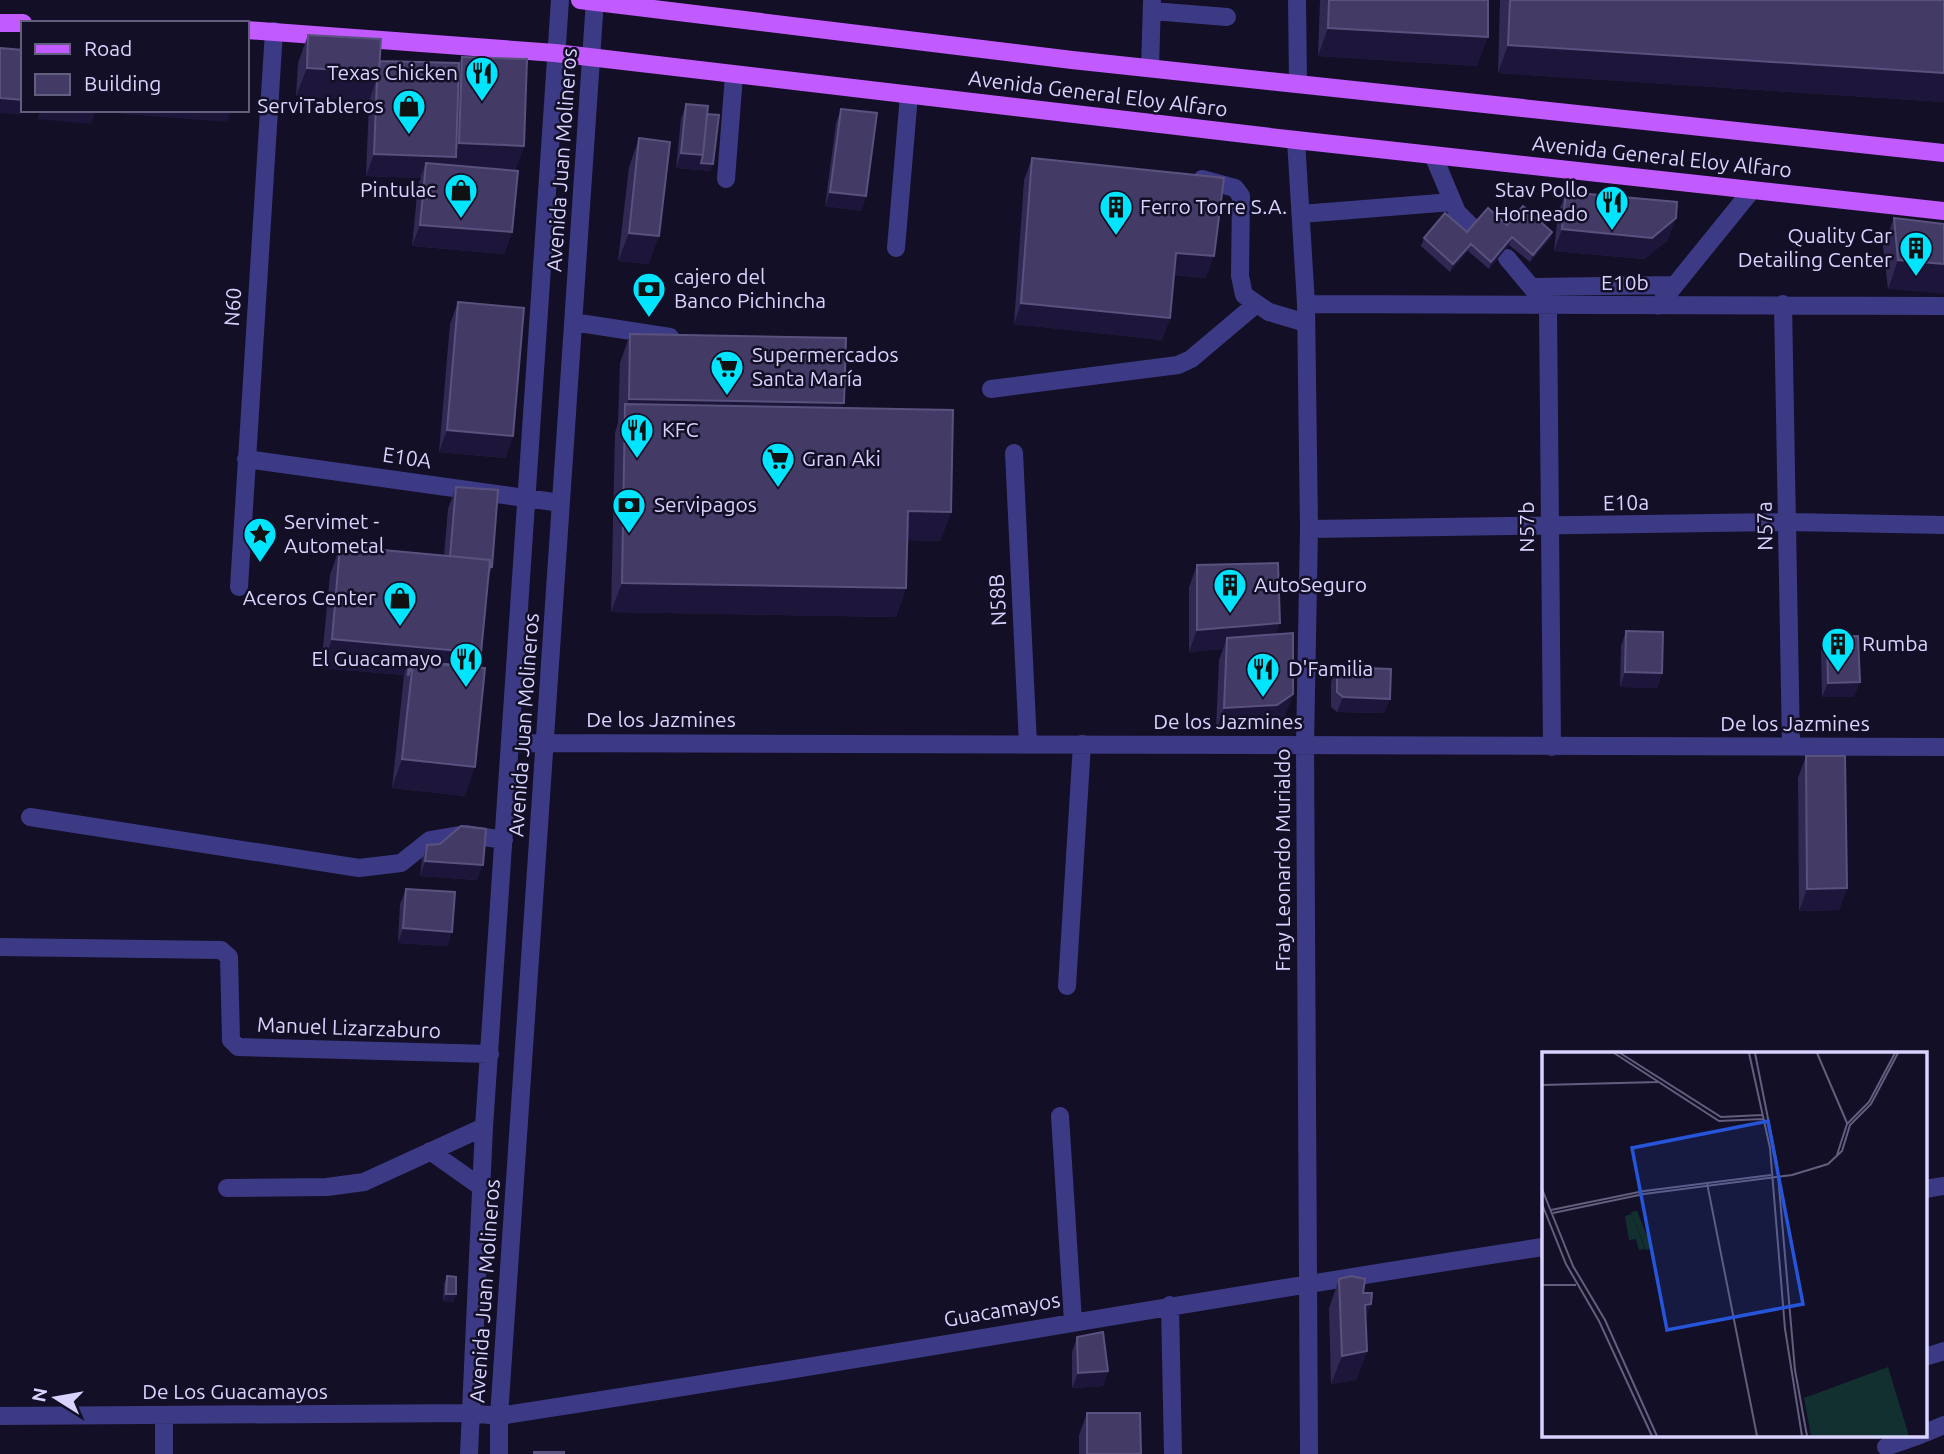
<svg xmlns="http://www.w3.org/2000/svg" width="1944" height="1454" viewBox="0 0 1944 1454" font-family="Ubuntu,sans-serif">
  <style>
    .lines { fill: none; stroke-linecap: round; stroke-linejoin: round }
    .minor { stroke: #3d3a85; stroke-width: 18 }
    .major { stroke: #c25bff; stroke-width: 18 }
    .wall { fill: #312854 }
    .shaded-wall { fill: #1d163a }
    .building { fill: #433a66; stroke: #5a527e; stroke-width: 2 }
    .labels { text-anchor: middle; stroke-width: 5; stroke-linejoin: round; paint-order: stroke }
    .poi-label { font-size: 21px; fill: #d9d4ff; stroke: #130f26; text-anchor: start }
    .street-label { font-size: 21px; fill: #d9d4ff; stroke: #130f26 }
    .inset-road { fill: none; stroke: #625e7d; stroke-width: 2 }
    .view { fill: #2655da; fill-opacity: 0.15; stroke: #2655da; stroke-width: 3.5 }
    .inset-edge { fill: none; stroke: #d9d4ff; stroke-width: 3.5 }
  </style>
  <rect width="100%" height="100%" fill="#130f26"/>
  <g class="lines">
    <path class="minor" d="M1297,0L1298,83
      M1152,11L1227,17
      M1150,68L1152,2
      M1296,140L1306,304L1309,529L1305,745L1309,1454
      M1433,155L1457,212L1470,225
      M726,179L734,75
      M1202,179L1235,188L1241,196L1240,276L1244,295L1269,312L1306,323
      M1301,214L1452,202
      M896,248L909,95
      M1507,258L1548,307L1552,747
      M1532,287L1675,285
      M1306,304L1944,306
      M1783,304L1791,746
      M1658,306L1752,190
      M573,322L670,337
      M991,389L1178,365L1191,359L1255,305
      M1014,453L1028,744
      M246,459L561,503
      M1309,529L1788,522L1944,525
      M239,587L274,31
      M511,743L1944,747
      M30,817L359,868L401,863L430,840L465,834L504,840
      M0,947L221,950L229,957L231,1040L238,1047L490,1054
      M1067,986L1082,744
      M1060,1116L1073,1321
      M430,1151L481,1187
      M227,1188L327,1187L364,1182L484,1127
      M1925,1189L1944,1186
      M1170,1305L1173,1454
      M1925,1357L1944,1351
      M0,1416L470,1413L499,1416C848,1363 1195,1300 1543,1247
      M1925,1433L1944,1425
      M1886,1447L1920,1435
      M164,1454V1415
      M469,1454L484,1127L560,0
      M499,1454V1416L595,0"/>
    <path class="major" d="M580,0L1072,60L1944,153
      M0,23H23
      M247,30L555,53L1296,140L1944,211"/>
  </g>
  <path class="wall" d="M1320,0H1488L1477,66L1318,56Z
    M1500,0H1944V102L1498,73Z
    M308,35L380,61L459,63L462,57L524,146L515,171L512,232L504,254L412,246L418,185L421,178L366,176L369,101L296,96L298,63Z
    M686,104L707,114L711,171L676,168L681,119Z
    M841,109L866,196L861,211L825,206L836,123Z
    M639,138L649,264L618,261L629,167Z
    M1032,158L1206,278L1174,275L1170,318L1162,340L1014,324L1024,180Z
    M1566,192L1668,240L1644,259L1554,251L1558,213Z
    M1894,218L1944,224L1888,289L1883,246Z
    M1507,225L1552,232L1550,239L1530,262L1509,245L1489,269L1468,251L1450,272L1421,246L1424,238Z
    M458,302L513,436L505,458L439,452L450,324Z
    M630,334L842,408L951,512L940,541L907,540L906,588L896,617L611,612L615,433L618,423L620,363Z
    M456,487L492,567L489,575L476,667L465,796L392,788L404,675L321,668L330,575L340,546L444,555L448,509Z
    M1197,565L1276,634L1293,694L1285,715L1269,727L1216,730L1219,660L1223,649L1189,652V587Z
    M1626,631L1662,673L1657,688L1620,687L1621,646Z
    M1827,637L1854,697H1822L1821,651Z
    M1337,667L1384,713L1337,712L1331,707V682Z
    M1806,756L1847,888L1839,910L1799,911L1798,778Z
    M427,845L477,880L420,876L422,860Z
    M406,889L452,932L447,946L398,943L400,904Z
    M447,1276L456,1294L453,1302L443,1301L444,1284Z
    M1339,1279L1363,1293L1371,1304L1365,1319L1367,1351L1356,1380L1331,1384L1329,1308Z
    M1077,1337L1108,1371L1103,1386L1072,1388V1352Z
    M1087,1413L1141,1454H1079V1435Z"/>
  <path class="shaded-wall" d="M1328,28L1488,37L1477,66L1318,56Z
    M1508,45L1944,73V102L1498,73Z
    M307,68L379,72L369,101L296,96Z
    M0,98L23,100V106L19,115L0,113Z
    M41,110H96L91,124L37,119Z
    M122,110H231L227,122L121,114Z
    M459,143L524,146L514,174L426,163L420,178L366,176L374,154L454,157Z
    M681,153L703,155L713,164L711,171L676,168Z
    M830,192L866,196L861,211L825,206Z
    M1676,218L1668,240L1644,259L1554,251L1562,229Z
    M420,225L512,232L504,254L412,246Z
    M1552,232L1550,239L1530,262L1533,255Z
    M629,233L659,236L649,264L618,261Z
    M1512,237L1509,245L1489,269L1491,262Z
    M1471,244L1468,251L1450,272L1453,264Z
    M1176,253L1214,256L1206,278L1168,274Z
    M1898,260L1944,264V294L1888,289Z
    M1021,303L1170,318L1162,340L1014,324Z
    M629,399L844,403L834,432L625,408Z
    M447,430L513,436L505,458L439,452Z
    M908,511L951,512L940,541L897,540Z
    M622,583L906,588L896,617L611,612Z
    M1280,623L1272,644L1227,638L1223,649L1189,652L1197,630Z
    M332,639L481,653L471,681L409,661L404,675L321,668Z
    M1625,672L1662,673L1657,688L1620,687Z
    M1860,682L1854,697H1822L1828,683Z
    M1293,694L1285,715L1269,727L1216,730L1224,708Z
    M1343,697L1390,699L1384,713L1337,712Z
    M402,759L475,767L465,796L392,788Z
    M425,861L483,865L477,880L420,876Z
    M1847,888L1839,910L1799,911L1807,889Z
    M403,928L452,932L447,946L398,943Z
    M446,1294H456L453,1302L443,1301Z
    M1371,1304L1360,1333L1365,1305Z
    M1367,1351L1356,1380L1331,1384L1342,1356Z
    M1108,1371L1103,1386L1072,1388L1078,1373Z"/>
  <path class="building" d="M1329,0H1488V37L1328,28Z
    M1510,0H1944V73L1508,45Z
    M308,35L381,39L379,72L307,68Z
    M0,48L23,50V100L0,98Z
    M462,57L527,59L524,146L459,143Z
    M380,61L459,63L456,157L374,154L377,79L379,72Z
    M686,104L708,106L703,155L681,153Z
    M841,109L877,113L866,196L830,192Z
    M707,114L719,115L713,164L701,163L703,155Z
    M639,138L670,142L659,236L629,233Z
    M1032,158L1224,178L1214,256L1176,253L1170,318L1021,303Z
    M426,163L518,171L512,232L420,225Z
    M1566,192L1677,202L1676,218L1652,238L1562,229Z
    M1523,206L1552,232L1533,255L1512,237L1491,262L1471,244L1453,264L1424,238L1445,213L1467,232L1488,208L1507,225Z
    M1894,218L1944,224V264L1898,260Z
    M458,302L524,308L513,436L447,430Z
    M630,334L846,338L844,403L629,399Z
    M625,404L953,410L951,512L908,511L906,588L622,583Z
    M456,487L498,490L492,567H490V560L450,556Z
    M340,546L490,560L481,653L332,639Z
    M1278,563L1280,623L1197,630V565Z
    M1626,631L1663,632L1662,673L1625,672Z
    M1293,633V694L1277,705L1224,708L1227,638Z
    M1858,636L1860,682L1828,683L1827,637Z
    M409,661L481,667V668L413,662L408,676Z
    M413,662L485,668L475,767L402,759Z
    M1337,667L1391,669L1390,699L1343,697L1337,692Z
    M1806,756H1845L1847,888L1807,889Z
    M461,826L486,829L483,865L425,861L427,845L440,844Z
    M406,889L455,892L452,932L403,928Z
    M447,1276L456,1277V1294H446Z
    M1351,1276L1365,1279L1363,1293H1372L1371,1304L1365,1305L1367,1351L1342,1356L1339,1279Z
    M1103,1332L1108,1371L1078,1373L1077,1337Z
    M1087,1413H1140L1141,1454H1087Z
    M534,1452H564V1454H534Z"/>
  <defs>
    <symbol id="restaurant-pin" viewBox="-11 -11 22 30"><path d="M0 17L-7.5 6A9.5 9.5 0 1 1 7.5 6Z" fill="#00e5ff" stroke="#130f26"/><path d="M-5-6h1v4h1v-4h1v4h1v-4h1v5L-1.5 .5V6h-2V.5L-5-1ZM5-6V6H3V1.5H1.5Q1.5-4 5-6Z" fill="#111"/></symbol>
    <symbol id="shop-pin" viewBox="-11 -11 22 30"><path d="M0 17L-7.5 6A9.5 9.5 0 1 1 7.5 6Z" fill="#00e5ff" stroke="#130f26"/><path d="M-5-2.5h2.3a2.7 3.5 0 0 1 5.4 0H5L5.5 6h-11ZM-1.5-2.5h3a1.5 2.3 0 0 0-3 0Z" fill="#111"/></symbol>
    <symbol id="building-pin" viewBox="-11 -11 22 30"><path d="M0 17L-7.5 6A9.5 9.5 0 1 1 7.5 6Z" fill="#00e5ff" stroke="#130f26"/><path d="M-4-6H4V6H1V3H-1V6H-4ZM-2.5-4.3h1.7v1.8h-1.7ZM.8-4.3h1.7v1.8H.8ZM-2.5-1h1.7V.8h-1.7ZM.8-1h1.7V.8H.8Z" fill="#111"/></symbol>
    <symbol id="bank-pin" viewBox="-11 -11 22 30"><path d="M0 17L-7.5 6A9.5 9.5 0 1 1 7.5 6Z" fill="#00e5ff" stroke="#130f26"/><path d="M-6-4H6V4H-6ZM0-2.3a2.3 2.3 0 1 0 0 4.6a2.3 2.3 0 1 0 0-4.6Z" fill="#111"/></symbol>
    <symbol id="supermarket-pin" viewBox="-11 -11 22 30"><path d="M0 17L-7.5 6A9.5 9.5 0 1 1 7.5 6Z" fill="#00e5ff" stroke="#130f26"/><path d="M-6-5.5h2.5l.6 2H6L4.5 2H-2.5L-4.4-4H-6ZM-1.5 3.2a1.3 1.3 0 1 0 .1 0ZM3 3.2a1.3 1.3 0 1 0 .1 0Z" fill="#111"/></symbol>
    <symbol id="sight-pin" viewBox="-11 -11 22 30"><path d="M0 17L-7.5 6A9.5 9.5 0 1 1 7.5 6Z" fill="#00e5ff" stroke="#130f26"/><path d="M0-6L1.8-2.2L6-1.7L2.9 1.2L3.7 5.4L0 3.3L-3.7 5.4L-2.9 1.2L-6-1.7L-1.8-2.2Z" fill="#111"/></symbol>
  </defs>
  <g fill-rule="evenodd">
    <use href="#restaurant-pin" x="463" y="54" width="38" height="52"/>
    <use href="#shop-pin" x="390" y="87" width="38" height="52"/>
    <use href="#shop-pin" x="442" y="171" width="38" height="52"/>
    <use href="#restaurant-pin" x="1593" y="183" width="38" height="52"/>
    <use href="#building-pin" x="1097" y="188" width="38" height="52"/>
    <use href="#building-pin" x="1897" y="229" width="38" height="52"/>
    <use href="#bank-pin" x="630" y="270" width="38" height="52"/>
    <use href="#supermarket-pin" x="708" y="348" width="38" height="52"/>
    <use href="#restaurant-pin" x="618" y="411" width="38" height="52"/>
    <use href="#supermarket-pin" x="759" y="440" width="38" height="52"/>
    <use href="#bank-pin" x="610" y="486" width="38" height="52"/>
    <use href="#sight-pin" x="241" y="515" width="38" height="52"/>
    <use href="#building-pin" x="1211" y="566" width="38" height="52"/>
    <use href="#shop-pin" x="381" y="579" width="38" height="52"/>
    <use href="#building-pin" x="1819" y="625" width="38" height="52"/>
    <use href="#restaurant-pin" x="447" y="640" width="38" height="52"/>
    <use href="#restaurant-pin" x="1244" y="650" width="38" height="52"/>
  </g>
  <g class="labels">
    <g class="poi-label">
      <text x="458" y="80" text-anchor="end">Texas Chicken</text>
      <text x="384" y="113" text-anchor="end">ServiTableros</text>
      <text x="436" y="197" text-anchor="end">Pintulac</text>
      <text x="1588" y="197" text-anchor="end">Stav Pollo<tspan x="1588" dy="24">Horneado</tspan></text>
      <text x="1140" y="214">Ferro Torre S.A.</text>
      <text x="1892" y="243" text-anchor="end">Quality Car<tspan x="1892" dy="24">Detailing Center</tspan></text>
      <text x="674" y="284">cajero del<tspan x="674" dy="24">Banco Pichincha</tspan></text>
      <text x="752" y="362">Supermercados<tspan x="752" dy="24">Santa María</tspan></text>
      <text x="662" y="437">KFC</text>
      <text x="802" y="466">Gran Aki</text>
      <text x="654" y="512">Servipagos</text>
      <text x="284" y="529">Servimet -<tspan x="284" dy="24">Autometal</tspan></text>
      <text x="1254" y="592">AutoSeguro</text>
      <text x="376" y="605" text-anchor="end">Aceros Center</text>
      <text x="1862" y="651">Rumba</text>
      <text x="442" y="666" text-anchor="end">El Guacamayo</text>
      <text x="1288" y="676">D'Familia</text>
    </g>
    <g class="street-label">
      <text transform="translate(1098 94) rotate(7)" y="7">Avenida General Eloy Alfaro</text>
      <text transform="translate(1662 157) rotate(6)" y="7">Avenida General Eloy Alfaro</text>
      <text transform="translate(562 160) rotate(-86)" y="7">Avenida Juan Molineros</text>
      <text x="1625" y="290">E10b</text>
      <text transform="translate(233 307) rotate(-86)" y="7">N60</text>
      <text transform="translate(407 458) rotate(8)" y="7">E10A</text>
      <text transform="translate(1626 503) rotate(-1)" y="7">E10a</text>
      <text transform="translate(1765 526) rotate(-91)" y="7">N57a</text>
      <text transform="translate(1527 527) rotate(-90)" y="7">N57b</text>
      <text transform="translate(998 600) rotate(-93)" y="7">N58B</text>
      <text x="661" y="727">De los Jazmines</text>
      <text x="1228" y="729">De los Jazmines</text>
      <text x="1795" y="731">De los Jazmines</text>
      <text transform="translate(524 725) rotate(-86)" y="7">Avenida Juan Molineros</text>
      <text transform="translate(1283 860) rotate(-90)" y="7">Fray Leonardo Murialdo</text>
      <text transform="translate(349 1028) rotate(2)" y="7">Manuel Lizarzaburo</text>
      <text transform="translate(485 1291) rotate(-86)" y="7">Avenida Juan Molineros</text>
      <text transform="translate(1002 1310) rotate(-10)" y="7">Guacamayos</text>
      <text x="235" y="1399">De Los Guacamayos</text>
    </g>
  </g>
  <g transform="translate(1542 1052)">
    <rect width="385" height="385" fill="#130f26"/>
    <path d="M90,162L103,197L97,198L94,187L87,188L83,164Z" fill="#12302f"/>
    <path d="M95,159L110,196L104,198L89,160Z" fill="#12302f"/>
    <path d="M346,315L367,384H269L262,346Z" fill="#12302f"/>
    <path class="inset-road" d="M72,1L177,69L221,67M78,1L179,65L220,63M207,1L228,96L243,277L260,384M213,1L235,112L253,318L265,384M275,1L305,71M0,33L116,30M295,103L305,72L327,50L353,1M165,131L215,384M0,137L31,214L63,268L115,384M0,152L24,212L57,269L110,384M9,158L102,139L229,123M11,161L102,142L250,123L286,112L300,99L308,73L329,52L356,1M0,233H34"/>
    <path class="view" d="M226,69L261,252L125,278L90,96Z"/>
    <rect width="385" height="385" class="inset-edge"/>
  </g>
  <rect x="21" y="21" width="228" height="91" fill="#130f26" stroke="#625e7d" stroke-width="2"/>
  <rect x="35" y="44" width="35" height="10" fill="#c25bff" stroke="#625e7d" stroke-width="2"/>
  <text x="84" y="56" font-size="21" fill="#d9d4ff">Road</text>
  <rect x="35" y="74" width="35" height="21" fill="#433a66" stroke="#625e7d" stroke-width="2"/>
  <text x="84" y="91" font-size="21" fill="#d9d4ff">Building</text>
  <g transform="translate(56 1398) rotate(281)" stroke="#130f26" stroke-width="5" paint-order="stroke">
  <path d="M0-5L12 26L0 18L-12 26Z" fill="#d9d4ff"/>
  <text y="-10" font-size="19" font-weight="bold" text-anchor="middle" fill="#d9d4ff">N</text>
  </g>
</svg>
